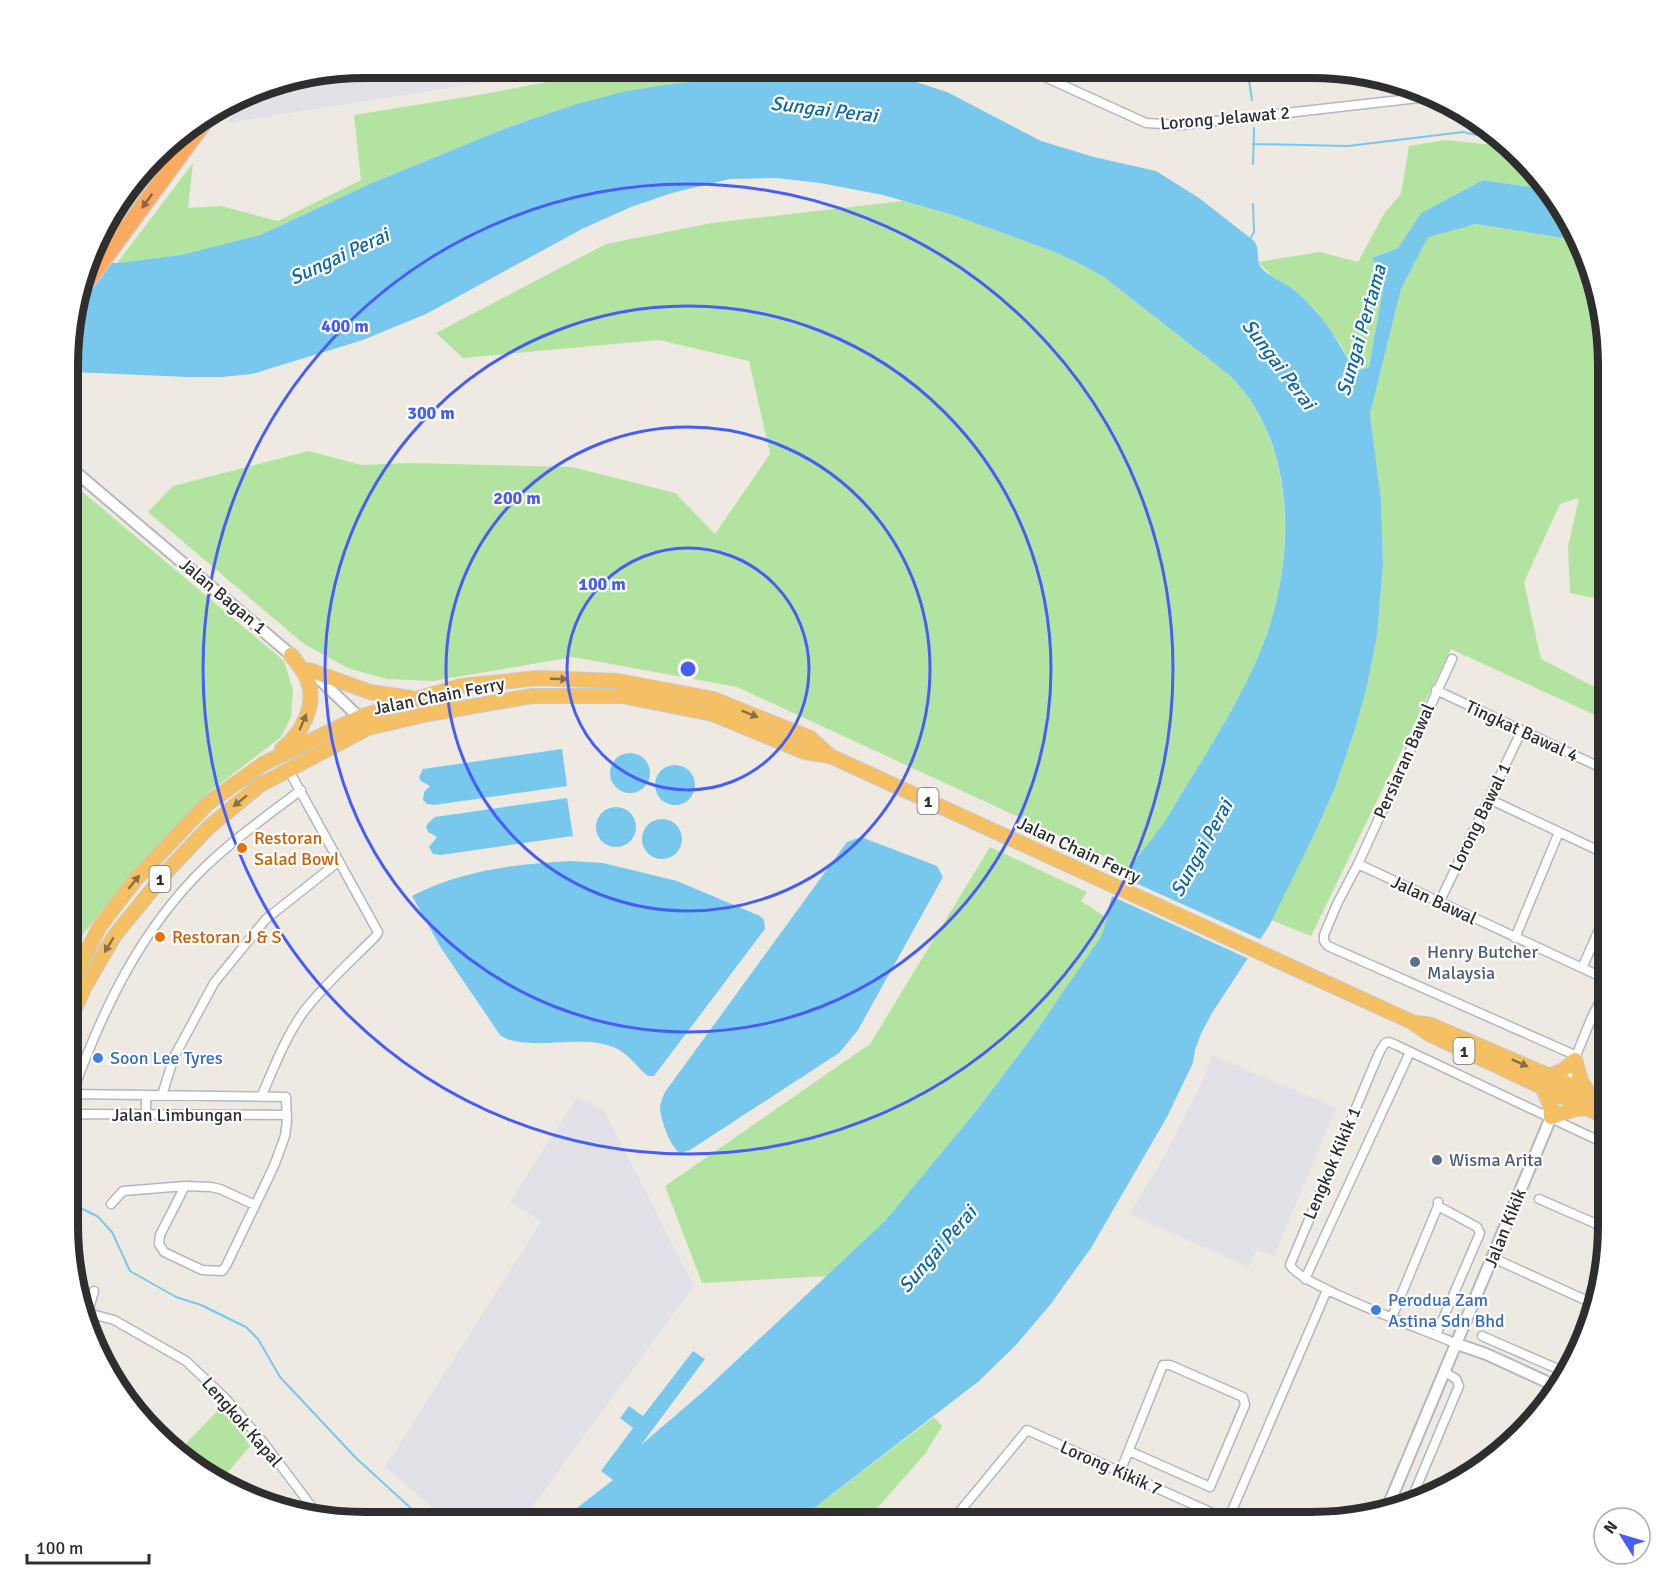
<svg xmlns="http://www.w3.org/2000/svg" width="1676" height="1590" viewBox="0 0 1676 1590" font-family="Signika,sans-serif">
  <style>
    .industrial { fill: #e3e1e8 }
    .green { fill: #b3e3a0 }
    .water { fill: #78c8ed }
    .pier { fill: #efeae1 }
    .lines { fill: none; stroke-linecap: round; stroke-linejoin: round }
    .stream { stroke: #78c8ed; stroke-width: 2 }
    .minor-casing { stroke: #b4b6c1; stroke-width: 11 }
    .tertiary-casing { stroke: #b4b6c1; stroke-width: 14 }
    .trunk-casing { stroke: #c9c9c9; stroke-width: 16 }
    .motorway-casing { stroke: #c9c9c9; stroke-width: 18 }
    .minor { stroke: #fff; stroke-width: 8 }
    .tertiary { stroke: #fff; stroke-width: 10 }
    .trunk { stroke: #f4c063; stroke-width: 14 }
    .motorway { stroke: #fbab60; stroke-width: 15 }
    .oneway { fill: #8a6644 }
    .oneway2 { fill: #877046 }
    .ring { fill: none; stroke: #475ef6; stroke-width: 3 }
    .food-dot { fill: #e8710a; stroke: #fff; stroke-width: 2 }
    .service-dot { fill: #5c6f8a; stroke: #fff; stroke-width: 2 }
    .shop-dot { fill: #3f7fe0; stroke: #fff; stroke-width: 2 }
    .labels { text-anchor: middle; stroke-width: 4.5; stroke-linejoin: round; paint-order: stroke }
    .shield { fill: #fff; stroke: #6d6d6d; stroke-width: 1.5 }
    .shield-label { font-size: 16px; font-weight: bold; fill: #2e2e2e }
    .street-label { font-size: 18px; fill: #2e2e2e; stroke: #fff }
    .food-label { font-size: 18px; fill: #c56008; stroke: #fff; text-anchor: start }
    .service-label { font-size: 18px; fill: #4e5e75; stroke: #fff; text-anchor: start }
    .shop-label { font-size: 18px; fill: #366cbe; stroke: #fff; text-anchor: start }
    .water-label { font-size: 20px; font-style: italic; fill: #11679f; stroke: #fff }
    .rim { fill: none; stroke: #2e2e2e; stroke-width: 8 }
    .centre { fill: #475ef6; stroke: #fff; stroke-width: 3 }
    .ring-label { font-size: 18px; text-anchor: middle; font-weight: bold; fill: #475ef6; stroke: #fff; stroke-width: 4.5; stroke-linejoin: round; paint-order: stroke }
  </style>
  <rect width="100%" height="100%" fill="#efeae1"/>
  <path class="industrial" d="M365,68H574L227,123L248,95L269,83Z
    M1212,1055L1336,1108L1274,1256L1257,1250L1249,1267L1129,1214L1161,1163L1202,1083Z
    M577,1097L603,1109L694,1286L521,1522H450L385,1467L541,1222L510,1202Z"/>
  <path class="green" d="M645,68H763L774,74L671,84L567,107L504,129L374,182L260,235L181,255L117,263L193,163L188,208L221,206L278,221L361,180L354,115L490,93L607,70Z
    M1445,140L1504,146L1547,184L1550,190L1483,180L1421,213L1398,248L1373,257L1385,277L1369,367L1354,373L1341,345L1316,310L1293,289L1272,276L1258,262L1320,252L1358,262L1385,212L1401,194L1409,146Z
    M903,201L956,216L1057,253L1082,265L1105,278L1228,374C1299,443 1296,566 1260,652C1236,710 1199,764 1167,818L1153,840L1129,868L737,687L573,657L433,681L387,679L348,668L304,644L148,512L173,486L309,451L361,465L409,463L572,467L675,493L715,534L770,454L749,361L659,340L463,358L436,333L606,244L712,223Z
    M1476,224L1563,238L1586,256L1593,269L1608,346V601L1570,593L1568,547L1579,498L1560,504L1524,582L1541,659L1608,694V721L1451,649L1311,936L1271,920L1313,837L1334,792L1353,736L1366,691L1377,636L1383,564L1381,500L1370,414L1401,289L1428,236Z
    M72,483L284,661L293,690L291,717L281,737L208,793L100,913L70,951Z
    M990,847L1087,892L1081,901L1107,918L1105,930L1100,939L1033,1036L976,1111L885,1221L829,1276L702,1283L665,1186L870,1044Z
    M223,1405L250,1446L219,1483L176,1454Z
    M934,1417L942,1426L925,1454L865,1522H796Z"/>
  <path class="water" d="M774,74L910,80L947,92L1041,141L1094,157L1156,171L1199,198L1254,241C1261,250 1255,259 1261,267C1270,278 1285,282 1295,291C1324,315 1338,340 1354,372L1369,367L1385,277L1372,258L1398,248L1421,213L1483,180L1550,190L1586,256L1563,238L1476,224L1428,237L1401,289L1370,414L1381,500L1383,564L1377,636L1366,691L1353,736L1334,791L1313,837L1269,926L1212,1013L1201,1034L1195,1050L1193,1063L1167,1117L1091,1248L1050,1305L1016,1345L979,1381L796,1522H559L613,1480L601,1471L633,1428L620,1418L629,1406L643,1416L693,1351L705,1359L641,1445L705,1390L885,1221L976,1111L1033,1036L1100,938C1109,923 1106,906 1115,890C1129,864 1151,843 1167,818C1199,764 1236,710 1260,652C1296,566 1300,443 1228,374L1105,278L1082,265L1057,253L956,216L883,195L820,183L776,178L730,179L672,193L631,207L582,229L426,314L363,340L252,374L222,377H187L73,372V307L90,262L117,263L181,255L260,235L374,182L504,129L567,107L622,92L671,84Z
    M562,749L567,786L434,805L427,804L423,800L424,792L430,786L421,781L419,777L423,769Z
    M610 773a20 20 0 1 1 40 0a20 20 0 1 1-40 0Z
    M655 785a20 20 0 1 1 40 0a20 20 0 1 1-40 0Z
    M567,798L573,836L441,855L433,854L429,847L437,837L428,832L426,827L428,823L435,817Z
    M596 827a20 20 0 1 1 40 0a20 20 0 1 1-40 0Z
    M642 839a20 20 0 1 1 40 0a20 20 0 1 1-40 0Z
    M861,837L937,866L943,877L858,1030L839,1053L690,1150L680,1153C670,1147 660,1118 660,1107C661,1101 663,1097 665,1092L847,842Z
    M571,861L603,863L677,881L760,916L764,920L765,929L654,1076H648C635,1066 629,1053 613,1047C581,1033 524,1053 500,1035L441,948L412,896C462,870 516,864 571,861Z"/>
  <path class="pier" d="M1120,876L1262,940L1249,959L1109,895Z"/>
  <g class="lines">
    <path class="stream" d="M1247,68L1252,100
      M1253,144L1348,146L1463,132L1496,139
      M1253,164L1254,128
      M1250,239L1254,232L1253,204
      M68,1202L97,1216L112,1232L130,1271L176,1297L201,1305L246,1327L258,1339L280,1377L356,1458L426,1522"/>
    <defs>
      <path id="minor" d="M1025,68L1146,123L1181,125L1436,96
        M1452,659L1358,864L1337,904L1324,935V941L1328,946L1577,1056
        M1436,690L1608,771
        M1489,799L1608,855
        M1358,864L1608,980
        M1439,903L1521,732
        M1515,938L1559,832
        M1582,968L1608,910
        M1565,1083L1591,1019L1608,985
        M69,1094L286,1097L287,1121L285,1136L274,1166L226,1266L222,1271L202,1270L164,1252L159,1244L160,1235L185,1186
        M72,1094C102,1011 140,930 205,867C234,839 268,815 301,790
        M162,1095L174,1057L214,983L266,919L338,862
        M261,1097C274,1068 286,1035 305,1010C326,983 352,960 376,936L378,932L288,769
        M146,1115V1095
        M69,1118L77,1114L287,1115
        M1539,1199L1608,1229
        M111,1204L123,1191L185,1186L211,1187L220,1189L255,1205
        M1493,1258L1592,1303
        M1305,1279L1410,1052
        M88,1313L114,1320L186,1361L226,1399L263,1442L318,1515
        M1392,1317L1438,1206V1202
        M85,1323L94,1291
        M1436,1335L1480,1233L1477,1227L1438,1206
        M1482,1336L1567,1373
        M1457,1344C1430,1332 1299,1285 1290,1265L1379,1053L1385,1043L1389,1042L1396,1045L1608,1145
        M1534,1421L1550,1384
        M1120,1472L1163,1365H1170L1243,1397L1245,1405L1210,1487L1129,1451
        M1409,1505L1459,1386L1456,1379L1445,1372
        M951,1522L1027,1430L1228,1520
        M1227,1522L1327,1290"/>
      <path id="tertiary" d="M72,469L296,659
        M313,673L364,722
        M1457,1344L1486,1354L1558,1387
        M1386,1511L1554,1110"/>
      <path id="trunk" d="M309,670L370,692L411,698
        M282,749C301,735 318,704 307,679C304,670 296,662 291,655
        M70,984L100,926L136,879L207,804L263,764L360,717L416,699L462,686L538,678L618,681L713,699L810,738L830,756
        M69,1022L84,988L115,935L169,869L209,827L260,785L368,728L428,714L532,696H622L713,714L805,752L830,756L1412,1022L1429,1034L1608,1118
        M1417,1023L1431,1025L1608,1101
        M1549,1076L1562,1071L1575,1060L1581,1081L1588,1092
        M1543,1089L1551,1106V1117L1575,1109L1584,1108"/>
      <path id="motorway" d="M100,236L170,140
        M77,296L206,120"/>
    </defs>
    <use href="#minor" class="minor-casing"/>
    <use href="#tertiary" class="tertiary-casing"/>
    <use href="#trunk" class="trunk-casing"/>
    <use href="#motorway" class="motorway-casing"/>
    <use href="#minor" class="minor"/>
    <use href="#tertiary" class="tertiary"/>
    <use href="#trunk" class="trunk"/>
    <use href="#motorway" class="motorway"/>
  </g>
  <defs><path id="oneway-solid" d="M-6-.8H1V-3.2L6.5 0L1 3.2V.8H-6Z" transform="scale(1.5)"/></defs>
  <use class="oneway" href="#oneway-solid" transform="translate(147 201) rotate(126)"/>
  <g class="oneway2">
    <use href="#oneway-solid" transform="translate(559 679) rotate(2)"/>
    <use href="#oneway-solid" transform="translate(750 714) rotate(22)"/>
    <use href="#oneway-solid" transform="translate(303 722) rotate(-67)"/>
    <use href="#oneway-solid" transform="translate(240 801) rotate(141)"/>
    <use href="#oneway-solid" transform="translate(134 882) rotate(-51)"/>
    <use href="#oneway-solid" transform="translate(109 945) rotate(121)"/>
    <use href="#oneway-solid" transform="translate(1520 1063) rotate(24)"/>
  </g>
  <g class="ring">
    <circle cx="688" cy="669" r="121"/>
    <circle cx="688" cy="669" r="242"/>
    <circle cx="688" cy="669" r="363"/>
    <circle cx="688" cy="669" r="485"/>
  </g>
  <g class="food-dot">
    <circle cx="242" cy="848" r="6"/>
    <circle cx="160" cy="937" r="6"/>
  </g>
  <g class="service-dot">
    <circle cx="1415" cy="962" r="6"/>
    <circle cx="1437" cy="1160" r="6"/>
  </g>
  <g class="shop-dot">
    <circle cx="98" cy="1058" r="6"/>
    <circle cx="1376" cy="1310" r="6"/>
  </g>
  <g class="labels">
    <g class="shield">
      <rect x="917.5" y="788" width="21" height="26" rx="4.5"/>
      <rect x="149.5" y="866" width="21" height="26" rx="4.5"/>
      <rect x="1453.5" y="1038" width="21" height="26" rx="4.5"/>
    </g>
    <g class="shield-label">
      <text x="928" y="807">1</text>
      <text x="160" y="885">1</text>
      <text x="1464" y="1057">1</text>
    </g>
    <g class="street-label">
      <text transform="translate(1225 118) rotate(-5)" y="6">Lorong Jelawat 2</text>
      <text transform="translate(223 596) rotate(40)" y="6">Jalan Bagan 1</text>
      <text transform="translate(439 696) rotate(-11)" y="6">Jalan Chain Ferry</text>
      <text transform="translate(1522 731) rotate(25)" y="6">Tingkat Bawal 4</text>
      <text transform="translate(1404 761) rotate(-66)" y="6">Persiaran Bawal</text>
      <text transform="translate(1480 817) rotate(-64)" y="6">Lorong Bawal 1</text>
      <text transform="translate(1079 850) rotate(25)" y="6">Jalan Chain Ferry</text>
      <text transform="translate(1434 900) rotate(25)" y="6">Jalan Bawal</text>
      <text x="177" y="1121">Jalan Limbungan</text>
      <text transform="translate(1332 1163) rotate(-67)" y="6">Lengkok Kikik 1</text>
      <text transform="translate(1505 1228) rotate(-68)" y="6">Jalan Kikik</text>
      <text transform="translate(242 1422) rotate(49)" y="6">Lengkok Kapal</text>
      <text transform="translate(1111 1468) rotate(24)" y="6">Lorong Kikik 7</text>
    </g>
    <g class="food-label">
      <text x="254" y="844">Restoran<tspan x="254" dy="21">Salad Bowl</tspan></text>
      <text x="172" y="943">Restoran J &amp; S</text>
    </g>
    <g class="service-label">
      <text x="1427" y="958">Henry Butcher<tspan x="1427" dy="21">Malaysia</tspan></text>
      <text x="1449" y="1166">Wisma Arita</text>
    </g>
    <g class="shop-label">
      <text x="110" y="1064">Soon Lee Tyres</text>
      <text x="1388" y="1306">Perodua Zam<tspan x="1388" dy="21">Astina Sdn Bhd</tspan></text>
    </g>
    <g class="water-label">
      <text transform="translate(824 109) rotate(7)" y="7">Sungai Perai</text>
      <text transform="translate(339 256) rotate(-25)" y="7">Sungai Perai</text>
      <text transform="translate(1361 330) rotate(-74)" y="7">Sungai Pertama</text>
      <text transform="translate(1279 364) rotate(53)" y="7">Sungai Perai</text>
      <text transform="translate(1201 848) rotate(-61)" y="7">Sungai Perai</text>
      <text transform="translate(937 1249) rotate(-49)" y="7">Sungai Perai</text>
    </g>
  </g>
  <path d="M0 0H1676V1590H0ZM365 78H1311A287 287 0 0 1 1598 365V1225A287 287 0 0 1 1311 1512H365A287 287 0 0 1 78 1225V365A287 287 0 0 1 365 78Z" fill="#fff" fill-rule="evenodd"/>
  <path class="rim" d="M365 78H1311A287 287 0 0 1 1598 365V1225A287 287 0 0 1 1311 1512H365A287 287 0 0 1 78 1225V365A287 287 0 0 1 365 78Z"/>
  <circle cx="688" cy="669" r="9" class="centre"/>
  <g class="ring-label">
    <text x="345" y="332">400 m</text>
    <text x="431" y="419">300 m</text>
    <text x="517" y="504">200 m</text>
    <text x="602" y="590">100 m</text>
  </g>
  <g transform="translate(1622 1536) rotate(307)"><circle r="28" fill="#ffffff" stroke="#ababab" stroke-width="1.5"/>
  <path d="M0-4.5L10 22L0 15L-10 22Z" fill="#475ef6"/>
  <text y="-9" font-size="16" font-weight="bold" text-anchor="middle" fill="#2e2e2e">N</text>
  </g>
  <path d="M27 1554v9h122v-9" fill="none" stroke="#2e2e2e" stroke-width="3"/>
  <text x="36" y="1554" font-size="18" fill="#2e2e2e" stroke="#ffffff" stroke-width="4.5" paint-order="stroke">100 m</text>
</svg>
